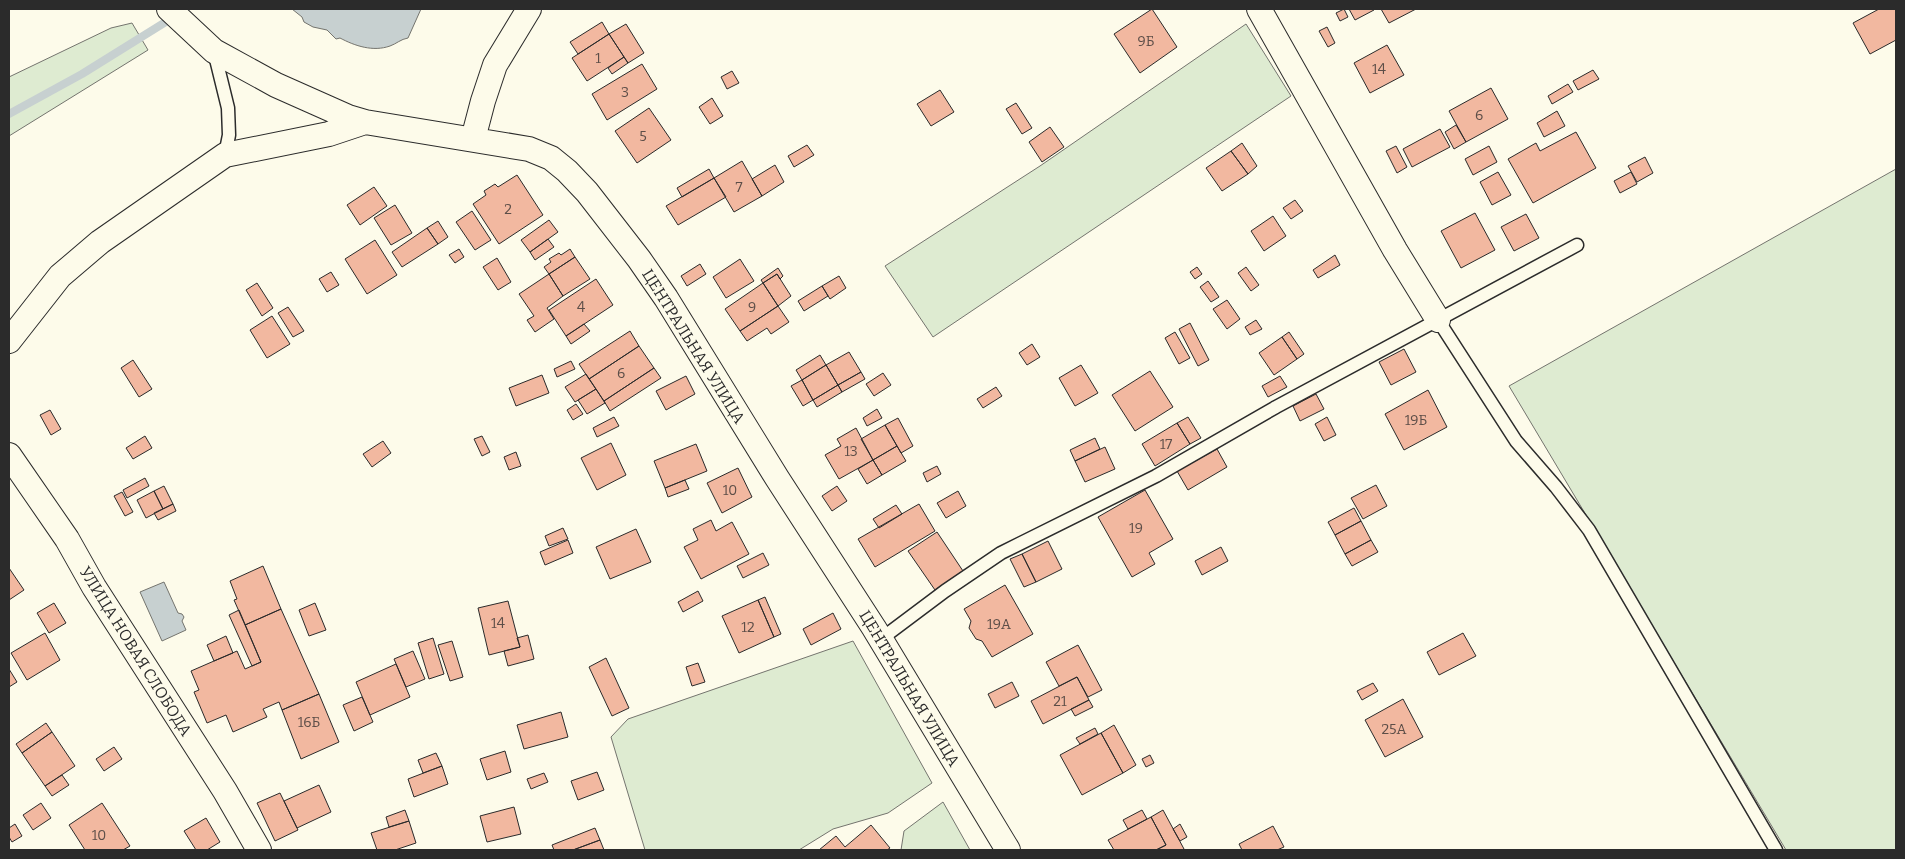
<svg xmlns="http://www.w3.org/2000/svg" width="1905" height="859" viewBox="0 0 1905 859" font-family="Bitter,serif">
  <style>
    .green { fill: #deebd1; stroke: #74746e }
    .water { fill: #c7d0d0; stroke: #74746e }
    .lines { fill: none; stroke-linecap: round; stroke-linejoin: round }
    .stream { stroke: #c7d0d0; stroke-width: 8 }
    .building { fill: #f2b8a0; stroke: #2b2b2b }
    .lane-casing { stroke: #2b2b2b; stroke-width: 15 }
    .street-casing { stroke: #2b2b2b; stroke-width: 26 }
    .lane { stroke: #fdfbea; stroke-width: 12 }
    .street { stroke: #fdfbea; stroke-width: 24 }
    .labels { text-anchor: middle; stroke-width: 4; stroke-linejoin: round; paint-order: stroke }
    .number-label { font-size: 14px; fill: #5d4e48 }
    .street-label { font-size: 16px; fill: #2b2b2b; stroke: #fdfbea }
  </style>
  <rect width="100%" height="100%" fill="#fdfbea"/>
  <path class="green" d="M132,23L148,50L9,136V77L111,28Z
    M1246,24L1291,96L933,337L885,266L1040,166Z
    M1896,169V850H1786L1509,386Z
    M853,641L932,783L888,813L833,829L799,850H645L611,737L628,719Z
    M943,802L970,850H901L904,831Z"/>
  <path class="water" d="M292,9H421L408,38C401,39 396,44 390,46C373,52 355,46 340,38L336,39L327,30L313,27L304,22L302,17Z
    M164,582L178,613L182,614L184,617L182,621L186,630L162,641L140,592Z"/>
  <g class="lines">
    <path class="stream" d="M9,114L82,74L172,18"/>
  </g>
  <path class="building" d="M1152,9L1177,47L1140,73L1114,34Z
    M1344,9L1348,17L1340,21L1336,13Z
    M1349,9H1373L1374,10L1355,20Z
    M1381,9H1416L1389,23Z
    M1879,9H1896V40L1870,54L1853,23Z
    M602,22L609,34L578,54L570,42Z
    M626,24L644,53L628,63L609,34Z
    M1327,27L1335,43L1328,47L1319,31Z
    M609,34L624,57L587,81L572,58Z
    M1387,45L1404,75L1370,93L1354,63Z
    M624,57L628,63L612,74L608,68Z
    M642,64L657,89L607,120L592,94Z
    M1593,70L1599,79L1578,90L1573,81Z
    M732,71L739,83L727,89L721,77Z
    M1568,84L1573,92L1552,104L1548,96Z
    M1491,88L1508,119L1466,142L1449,111Z
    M940,90L954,112L931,126L917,104Z
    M712,98L723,116L710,124L699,107Z
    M1016,103L1032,128L1022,134L1006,109Z
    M649,108L671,140L637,163L615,131Z
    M1557,111L1565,126L1544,137L1537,123Z
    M1456,125L1466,142L1454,149L1445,132Z
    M1050,127L1064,147L1042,162L1029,142Z
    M1440,129L1450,147L1412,167L1403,149Z
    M1576,132L1596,168L1533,203L1508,159L1536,143L1540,151Z
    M1242,143L1257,166L1248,174L1231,151Z
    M807,145L814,155L794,167L788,156Z
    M1396,146L1407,167L1397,173L1386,151Z
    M1489,146L1497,162L1473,175L1465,159Z
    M1231,151L1248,174L1222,191L1206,168Z
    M1645,157L1653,173L1637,182L1628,166Z
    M742,161L762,196L734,212L714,178Z
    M775,165L784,182L762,196L752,179Z
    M709,169L714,178L682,197L677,188Z
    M1498,172L1511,195L1492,205L1480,182Z
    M1631,172L1637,184L1620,193L1614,181Z
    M517,175L543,215L499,244L473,204L486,195L484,191L495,184L498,187Z
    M714,178L726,197L678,225L666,206Z
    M374,187L387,206L360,225L347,205Z
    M1295,200L1303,211L1291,219L1283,208Z
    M395,205L412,233L391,245L374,218Z
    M472,211L491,240L475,250L456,222Z
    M1475,213L1495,250L1461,268L1441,231Z
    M1526,214L1539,238L1514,251L1501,227Z
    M1273,216L1286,236L1264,251L1251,231Z
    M549,220L558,232L530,252L521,240Z
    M438,221L448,237L438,244L427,228Z
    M427,228L438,244L402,267L392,252Z
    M548,239L554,247L535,260L530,252Z
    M375,240L397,275L367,294L345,259Z
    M459,249L464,257L455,263L449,255Z
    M570,249L575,257L549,274L544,267L551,262L549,259L559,253L561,255Z
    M1335,255L1340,265L1318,278L1313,270Z
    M575,257L590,279L563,296L549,274Z
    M497,258L511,282L498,290L483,267Z
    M740,259L754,281L726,298L713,277Z
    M700,264L706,274L687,286L681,276Z
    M1197,267L1202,274L1195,279L1190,272Z
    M1246,267L1259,285L1251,291L1238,273Z
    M778,268L783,276L780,279L777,274L763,283L761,280Z
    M331,272L339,285L327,292L319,279Z
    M549,274L563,296L547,308L554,319L535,332L527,320L534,316L519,294Z
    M777,274L791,296L778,306L763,283Z
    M839,276L846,288L830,299L822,286Z
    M596,279L613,305L566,336L549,310Z
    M1208,281L1219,297L1211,302L1200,287Z
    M257,283L273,308L262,316L246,290Z
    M763,283L778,306L740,331L725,309Z
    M822,286L828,296L804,311L798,301Z
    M1227,300L1240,319L1227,329L1213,309Z
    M778,306L789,322L771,334L767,328L747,341L740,331Z
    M288,307L304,331L293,337L278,313Z
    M272,316L290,344L267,358L250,330Z
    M1256,320L1262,329L1250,335L1245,327Z
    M1190,323L1209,360L1198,366L1179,329Z
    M584,324L590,331L571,344L566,336Z
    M630,331L639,346L589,379L579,364Z
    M1175,332L1190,358L1179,364L1165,338Z
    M1289,332L1304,354L1297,359L1282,337Z
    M1282,337L1297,359L1274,375L1259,353Z
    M1032,344L1040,357L1027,365L1019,353Z
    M639,346L654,368L604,401L589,379Z
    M1404,349L1416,372L1391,385L1379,362Z
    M849,352L861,372L838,385L826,365Z
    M820,355L826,365L802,380L796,370Z
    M133,360L152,389L139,397L121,368Z
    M571,361L575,369L557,377L554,369Z
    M826,365L838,385L813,400L802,380Z
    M1081,365L1098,393L1075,406L1059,378Z
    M654,368L661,378L610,411L604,401Z
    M1150,371L1173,407L1135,431L1112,395Z
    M861,372L865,379L842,392L838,385Z
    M883,373L891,385L874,396L866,384Z
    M586,374L596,389L575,402L565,387Z
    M542,375L549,393L516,406L509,388Z
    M686,376L695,394L666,410L656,391Z
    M1280,376L1287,387L1268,397L1262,386Z
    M802,380L813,400L803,406L791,386Z
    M838,385L842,392L817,407L813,400Z
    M996,387L1002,396L983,408L977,399Z
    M596,389L605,403L587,414L578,400Z
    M1428,390L1447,427L1404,450L1385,414Z
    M1316,394L1324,409L1300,421L1293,406Z
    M576,404L583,414L573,420L567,410Z
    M877,409L882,418L867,426L863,418Z
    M50,410L61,429L51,435L40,415Z
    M614,417L619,426L597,437L593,428Z
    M1188,417L1201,438L1190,444L1177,423Z
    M1327,417L1336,435L1324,441L1315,424Z
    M898,418L913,446L901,453L885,425Z
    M1177,423L1190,444L1155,466L1142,444Z
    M885,425L897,446L873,460L861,439Z
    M856,428L873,460L839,479L825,455L841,446L837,439Z
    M145,436L152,448L133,459L126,448Z
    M482,436L490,452L482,456L474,439Z
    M1095,438L1100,449L1075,461L1070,450Z
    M383,441L391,453L372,467L363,454Z
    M611,443L626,475L597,490L581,458Z
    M696,444L707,471L665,488L654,461Z
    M897,446L906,461L882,475L873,460Z
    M1105,447L1115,469L1085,482L1075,461Z
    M1217,449L1227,467L1188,490L1177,471Z
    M516,452L521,466L509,470L504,457Z
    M873,460L882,475L867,484L858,469Z
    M937,466L941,474L927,482L923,473Z
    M738,468L752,497L722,513L707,483Z
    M145,478L149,486L127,498L123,490Z
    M685,480L689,489L668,497L665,488Z
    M1376,485L1387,506L1363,519L1351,498Z
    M164,486L173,504L163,509L154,491Z
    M837,486L847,501L832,511L822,496Z
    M1145,490L1173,539L1149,553L1155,564L1132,577L1098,517Z
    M154,491L163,509L146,518L137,500Z
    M958,491L966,506L946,518L937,503Z
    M122,492L133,512L125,516L114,496Z
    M173,504L176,511L158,520L154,513Z
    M919,504L935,531L875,567L858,539Z
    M896,505L902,514L879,528L873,519Z
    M1354,508L1361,521L1335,535L1328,522Z
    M711,520L716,531L732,522L749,554L701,579L684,547L698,540L693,529Z
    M1361,521L1371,540L1345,554L1335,535Z
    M563,528L568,539L549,546L545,536Z
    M636,529L651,562L610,579L596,547Z
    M937,532L963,571L935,590L908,551Z
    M568,540L573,553L545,565L540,552Z
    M1371,540L1378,552L1352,566L1345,554Z
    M1048,541L1062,569L1036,582L1022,554Z
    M1221,547L1228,561L1202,575L1195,561Z
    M763,553L769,565L743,578L737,566Z
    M1022,554L1036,582L1024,587L1010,559Z
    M263,566L281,609L245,625L234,600L237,599L230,581Z
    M9,568L24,590L9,600Z
    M1005,585L1033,634L992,657L982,641L976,639L969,628L971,621L964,609Z
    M698,591L703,601L683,612L678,602Z
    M765,597L781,634L774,637L758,600Z
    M758,600L774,637L739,653L722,616Z
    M508,601L520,647L489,655L478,608Z
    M54,603L66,623L49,633L37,613Z
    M315,603L326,630L309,636L299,610Z
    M281,609L319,694L282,710L279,702L263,709L267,717L233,732L226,715L207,723L194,692L199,690L191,671L237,651L245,669L261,662L245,625Z
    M239,610L261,662L252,666L229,615Z
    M833,613L841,629L811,645L803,629Z
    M45,633L60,660L27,680L11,653Z
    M1463,633L1476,656L1439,675L1427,652Z
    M528,635L534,659L508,666L504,651L520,647L517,638Z
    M226,636L233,653L214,661L207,645Z
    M433,638L444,674L429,679L418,643Z
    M452,641L463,677L450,681L438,645Z
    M1078,645L1102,690L1088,697L1077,677L1059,686L1046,662Z
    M413,651L425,679L406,687L394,659Z
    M606,658L629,708L612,716L589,667Z
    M698,663L705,682L692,686L686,667Z
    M396,664L410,697L370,715L356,682Z
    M9,669L17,682L9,687Z
    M1077,677L1089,700L1043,724L1031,701Z
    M1012,682L1019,696L995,708L988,694Z
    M1373,683L1378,691L1362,700L1357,691Z
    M319,694L339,742L301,759L282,710Z
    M362,697L373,722L354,731L343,705Z
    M1403,699L1423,737L1385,757L1365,720Z
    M1089,700L1093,707L1075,716L1071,709Z
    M561,712L568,737L524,749L517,725Z
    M46,723L52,732L22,753L16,744Z
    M1114,725L1136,765L1123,773L1101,733Z
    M1095,728L1098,734L1080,744L1076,738Z
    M52,732L75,766L45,786L22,753Z
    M1101,733L1123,773L1082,795L1060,755Z
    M114,747L122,759L104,771L96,759Z
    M505,751L511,772L487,780L480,759Z
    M436,753L442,766L423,773L418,760Z
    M1150,755L1154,763L1146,767L1142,759Z
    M442,766L448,784L414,797L408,779Z
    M597,772L604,790L578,800L571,781Z
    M544,773L548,782L531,789L527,779Z
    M62,775L69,785L52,796L45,786Z
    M319,785L331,812L297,828L284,801Z
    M280,793L298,830L275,841L257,803Z
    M41,803L51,818L33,830L23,815Z
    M102,803L130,846L123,850H85L69,825Z
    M514,807L521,834L487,842L480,816Z
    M405,810L409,821L389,827L386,817Z
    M1142,810L1147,819L1128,829L1123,820Z
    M1163,810L1184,849L1182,850H1156L1166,845L1151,817Z
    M1151,817L1166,845L1156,850H1114L1108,840Z
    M206,818L220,842L207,850H196L184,831Z
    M409,821L416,843L395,850H377L371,833Z
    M15,824L22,836L12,842L9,837V828Z
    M1180,824L1187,837L1180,841L1173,829Z
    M871,825L890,848L887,850H819L836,836L845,847Z
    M1273,826L1284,847L1277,850H1242L1239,844Z
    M595,828L600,840L573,850H554L552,845Z
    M600,840L604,850H573Z"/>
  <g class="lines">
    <defs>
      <path id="lane" d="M214,51L228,108L229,135L225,155
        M1438,320L1516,441L1556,487L1589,530L1776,850
        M881,639L945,591L1001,553L1156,476L1276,407L1577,245"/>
      <path id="street" d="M169,9L214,51L276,85L348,117L365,122L529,149L551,158L567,171L587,192L639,259L666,298L777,478L874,628L1008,850
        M1259,9L1395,250L1438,320
        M473,139L483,101L495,65L529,9
        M9,341L60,276L100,242L225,155L329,134L365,122
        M9,455L67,539L94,587L225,791L259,850"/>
    </defs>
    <use href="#lane" class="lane-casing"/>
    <use href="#street" class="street-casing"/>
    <use href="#lane" class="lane"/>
    <use href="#street" class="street"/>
  </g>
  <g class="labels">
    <g class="number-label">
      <text x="1146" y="46">9Б</text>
      <text x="598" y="63">1</text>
      <text x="1379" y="74">14</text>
      <text x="625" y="97">3</text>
      <text x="1479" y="120">6</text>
      <text x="643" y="141">5</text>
      <text x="739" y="192">7</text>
      <text x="508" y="214">2</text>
      <text x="581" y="312">4</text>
      <text x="752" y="312">9</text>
      <text x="621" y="378">6</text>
      <text x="1416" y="425">19Б</text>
      <text x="1166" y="449">17</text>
      <text x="851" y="456">13</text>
      <text x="730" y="495">10</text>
      <text x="1136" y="533">19</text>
      <text x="498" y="628">14</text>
      <text x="999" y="629">19А</text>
      <text x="748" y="632">12</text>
      <text x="1060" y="706">21</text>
      <text x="309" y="727">16Б</text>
      <text x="1394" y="734">25А</text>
      <text x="99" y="840">10</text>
    </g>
    <g class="street-label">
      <text transform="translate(694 346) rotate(58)" y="6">ЦЕНТРАЛЬНАЯ УЛИЦА</text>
      <text transform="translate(136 651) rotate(58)" y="6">УЛИЦА НОВАЯ СЛОБОДА</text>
      <text transform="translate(910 688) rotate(59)" y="6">ЦЕНТРАЛЬНАЯ УЛИЦА</text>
    </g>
  </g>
  <rect width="1905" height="859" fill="none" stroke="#2b2b2b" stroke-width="20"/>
</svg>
